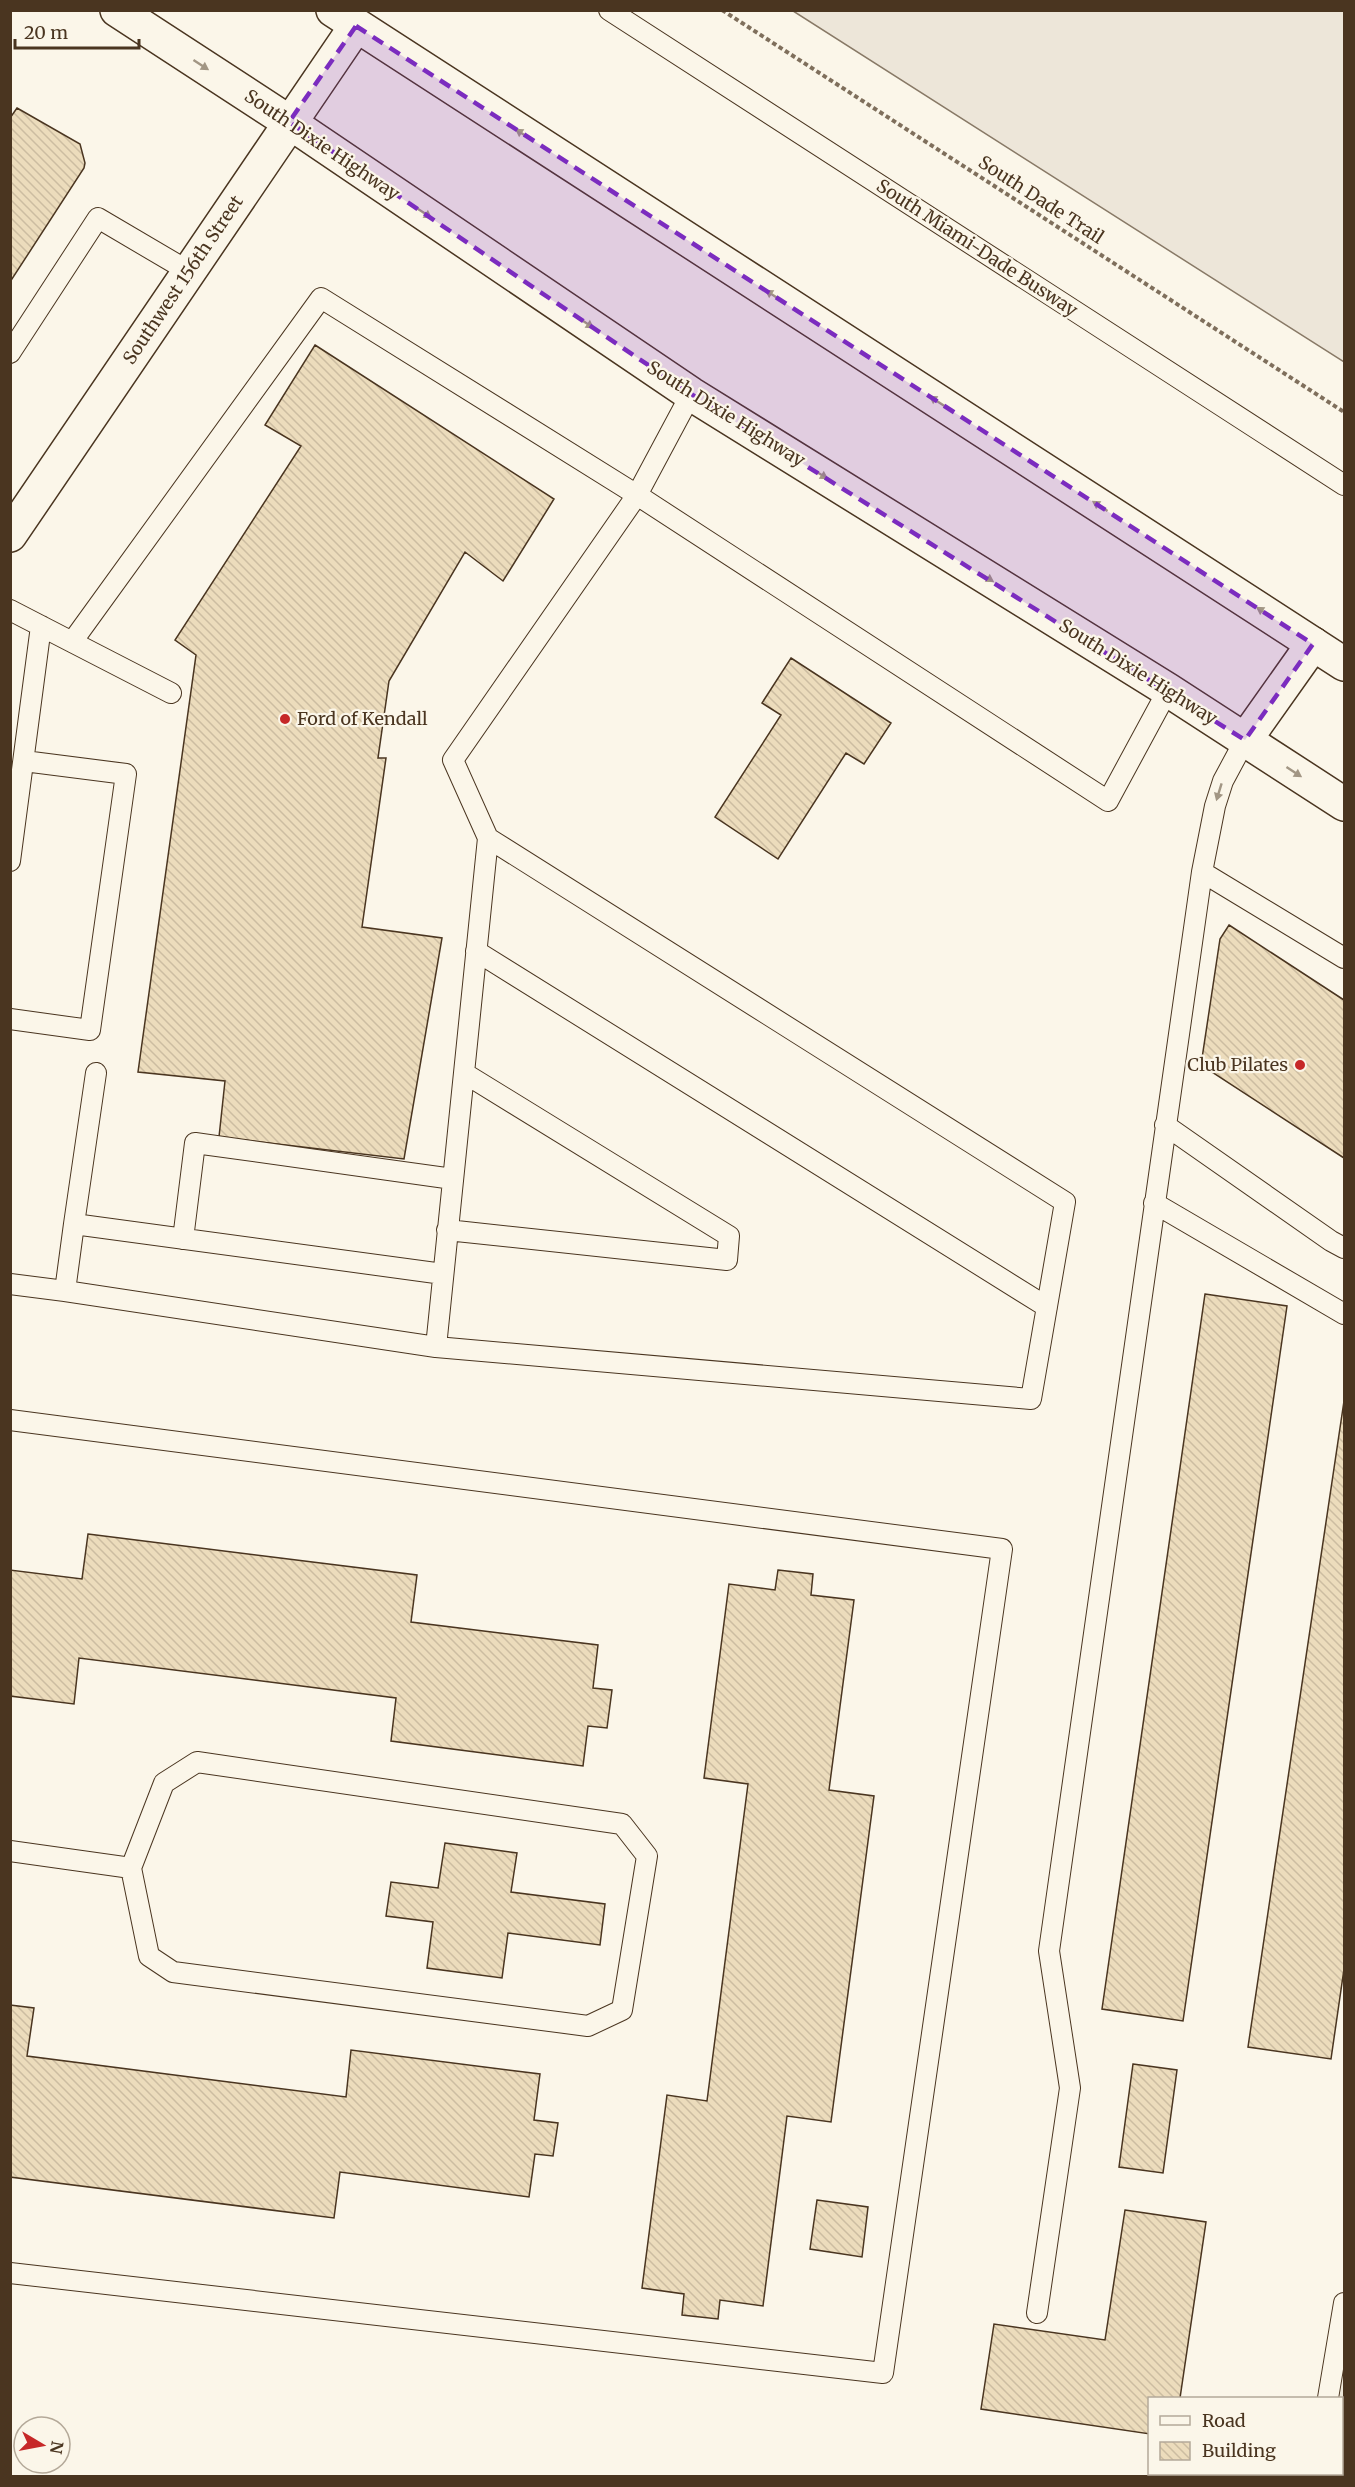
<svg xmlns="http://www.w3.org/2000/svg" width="1355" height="2487" viewBox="0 0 1355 2487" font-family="Merriweather,serif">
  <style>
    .grass { fill: #ede6d9; stroke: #887966; stroke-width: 1.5 }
    .parking { fill: #ede7d9; stroke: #887966; stroke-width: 1.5 }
    .building { fill: url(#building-back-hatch); stroke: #4a3520; stroke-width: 1.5 }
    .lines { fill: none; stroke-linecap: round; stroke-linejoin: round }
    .service-casing { stroke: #4a3520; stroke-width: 22 }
    .minor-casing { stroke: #4a3520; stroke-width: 36 }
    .trunk-casing { stroke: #4a3520; stroke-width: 36 }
    .path { stroke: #7f6f5c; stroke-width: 4; stroke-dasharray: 4.5 3; stroke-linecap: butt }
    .service { stroke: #fbf6e9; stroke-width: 20 }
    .minor { stroke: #fbf6e9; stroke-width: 33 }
    .trunk { stroke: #fbf6e9; stroke-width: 33 }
    .oneway { fill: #a29684 }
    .marked { fill: #7b2cbf; fill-opacity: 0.2; stroke: #7b2cbf; stroke-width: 4.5; stroke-dasharray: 12 8; stroke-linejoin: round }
    .poi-dot { fill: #c62828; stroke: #fbf6e9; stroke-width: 2 }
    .labels { text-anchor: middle; stroke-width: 4.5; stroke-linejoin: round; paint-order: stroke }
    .street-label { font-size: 18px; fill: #4a3520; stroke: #fbf6e9 }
    .poi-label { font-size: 18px; fill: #4a3520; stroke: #fbf6e9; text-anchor: start }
  </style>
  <defs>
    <pattern id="building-back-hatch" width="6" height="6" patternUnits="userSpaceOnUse" patternTransform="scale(1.5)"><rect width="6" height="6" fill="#ecdcbc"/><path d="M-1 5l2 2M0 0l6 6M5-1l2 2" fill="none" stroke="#ccbda1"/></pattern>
  </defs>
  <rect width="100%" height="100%" fill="#fbf6e9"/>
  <path class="grass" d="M793,11H1344V362Z"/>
  <path class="parking" d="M1344,2311V2476H1316V2474H1342V2398H1329Z"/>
  <path class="building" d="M17,108L80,144L85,163L84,168L10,282V118Z
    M315,345L554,499L503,581L465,552L389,681L378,758H386L362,927L442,938L404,1159L219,1137L225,1081L138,1072L196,655L175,640L301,446L265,425Z
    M791,658L891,723L864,764L846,753L778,859L715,817L781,715L762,703Z
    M1229,925L1344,1000V1158L1201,1065L1220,939Z
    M1205,1294L1287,1306L1183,2021L1102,2009Z
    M1344,1401V1969L1331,2059L1248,2047Z
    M88,1534L417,1575L411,1622L598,1645L593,1688L612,1690L607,1728L588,1726L583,1766L391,1741L396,1698L79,1658L74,1704L10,1696V1570L82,1579Z
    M778,1570L813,1574L811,1595L854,1600L829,1790L874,1796L831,2122L787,2116L763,2306L720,2300L718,2319L682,2315L684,2294L642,2288L667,2095L707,2101L748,1784L704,1778L729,1584L775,1590Z
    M445,1843L517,1853L511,1892L605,1904L600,1945L508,1933L502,1978L427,1968L433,1922L386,1916L391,1882L438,1888Z
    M10,2005L34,2008L27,2056L346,2097L351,2050L540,2074L534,2120L558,2123L553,2156L535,2154L529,2197L340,2172L334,2218L10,2177Z
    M1133,2064L1177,2070L1163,2173L1119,2167Z
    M817,2200L868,2207L862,2257L810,2249Z
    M1125,2210L1206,2222L1180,2398H1150V2434L981,2409L994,2324L1105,2340Z"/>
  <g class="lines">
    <defs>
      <path id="service" d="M609,10L1344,485
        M10,353L98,218L188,271
        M691,394L637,495L1108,801L1168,690
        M10,610L72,642L321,298L637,495L453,760L488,838L436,1347L1031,1399L1065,1202L488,838
        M72,642L171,693
        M10,861L41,626
        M1202,872L1344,958
        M476,951L1047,1307
        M10,1019L90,1030L126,774L24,761
        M1165,1125L1331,1241L1344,1248
        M1154,1203L1344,1314
        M74,1224L96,1073
        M447,1230L727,1260L729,1236L464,1073
        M183,1239L195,1143L453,1179
        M10,1284L65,1291L74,1224L443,1274
        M65,1291L436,1347
        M10,1420L1002,1549L883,2373L10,2273
        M197,1762L622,1824L647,1856L622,2010L588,2026L173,1972L149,1956L131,1868L164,1783Z
        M10,1851L131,1868
        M1037,2313L1070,2088L1049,1951L1202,872L1215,806L1223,781L1245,740
        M1328,2398L1344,2303
        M1314,2476L1315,2474"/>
      <path id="minor" d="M10,535L356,26
        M1245,740L1313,644"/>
      <path id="trunk" d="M117,10L289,122L691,394L1168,690L1344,804
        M333,10L1344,664"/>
    </defs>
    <use href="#service" class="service-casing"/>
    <use href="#minor" class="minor-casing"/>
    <use href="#trunk" class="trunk-casing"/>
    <path class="path" d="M722,10L1344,412"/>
    <use href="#service" class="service"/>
    <use href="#minor" class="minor"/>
    <use href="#trunk" class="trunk"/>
  </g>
  <defs><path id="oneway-solid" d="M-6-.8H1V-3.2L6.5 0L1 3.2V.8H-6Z" transform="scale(1.5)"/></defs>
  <g class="oneway">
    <use href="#oneway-solid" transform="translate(201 65) rotate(33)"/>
    <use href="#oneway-solid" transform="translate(523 134) rotate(-147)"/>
    <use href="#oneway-solid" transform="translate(424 213) rotate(34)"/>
    <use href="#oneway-solid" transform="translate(773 295) rotate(-147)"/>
    <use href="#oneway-solid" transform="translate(586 323) rotate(34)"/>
    <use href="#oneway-solid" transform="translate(937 401) rotate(-147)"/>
    <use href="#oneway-solid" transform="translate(820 474) rotate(32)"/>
    <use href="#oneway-solid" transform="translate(1100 506) rotate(-147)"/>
    <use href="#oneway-solid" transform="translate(986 577) rotate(32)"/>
    <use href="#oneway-solid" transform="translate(1264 612) rotate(-147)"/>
    <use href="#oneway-solid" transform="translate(1294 772) rotate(33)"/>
    <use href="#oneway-solid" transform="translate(1219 792) rotate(107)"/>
  </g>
  <path class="marked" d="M356,26L1313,644L1245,740L691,394L289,122Z"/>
  <g class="poi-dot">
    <circle cx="285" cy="719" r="6"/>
    <circle cx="1300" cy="1065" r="6"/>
  </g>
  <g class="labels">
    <g class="street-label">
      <text transform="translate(322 145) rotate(34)" y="6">South Dixie Highway</text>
      <text transform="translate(1041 200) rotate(33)" y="6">South Dade Trail</text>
      <text transform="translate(977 248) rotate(33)" y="6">South Miami-Dade Busway</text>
      <text transform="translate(183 280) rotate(-56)" y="6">Southwest 156th Street</text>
      <text transform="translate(726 414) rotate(32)" y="6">South Dixie Highway</text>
      <text transform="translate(1138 672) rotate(32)" y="6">South Dixie Highway</text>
    </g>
    <g class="poi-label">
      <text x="297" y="725">Ford of Kendall</text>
      <text x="1288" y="1071" text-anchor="end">Club Pilates</text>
    </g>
  </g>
  <rect width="1355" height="2487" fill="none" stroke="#4a3520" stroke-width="24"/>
  <rect x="1148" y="2397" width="195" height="78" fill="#fbf6e9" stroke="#b4a999" stroke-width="1.5"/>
  <rect x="1160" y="2416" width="30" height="9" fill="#fbf6e9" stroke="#b4a999" stroke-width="1.5"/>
  <text x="1202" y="2427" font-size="18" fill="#4a3520">Road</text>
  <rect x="1160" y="2442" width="30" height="18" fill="url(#building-back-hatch)" stroke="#b4a999" stroke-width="1.5"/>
  <text x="1202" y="2457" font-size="18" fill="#4a3520">Building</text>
  <g transform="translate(42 2445) rotate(100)"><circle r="28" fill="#fbf6e9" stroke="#b4a999" stroke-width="1.5"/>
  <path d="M0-4.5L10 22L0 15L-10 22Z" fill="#c62828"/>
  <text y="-9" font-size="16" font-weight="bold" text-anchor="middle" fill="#4a3520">N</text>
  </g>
  <path d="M15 39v9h124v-9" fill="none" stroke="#4a3520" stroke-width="3"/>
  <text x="24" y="39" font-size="18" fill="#4a3520" stroke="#fbf6e9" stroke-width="4.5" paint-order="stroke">20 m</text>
</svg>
